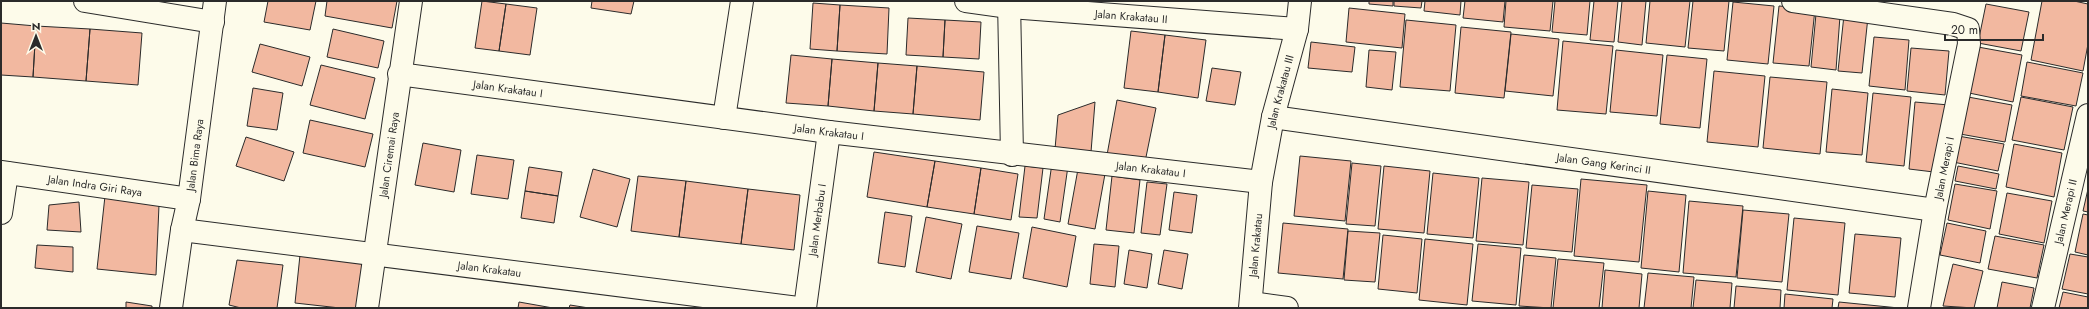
<svg xmlns="http://www.w3.org/2000/svg" width="2089" height="309" viewBox="0 0 2089 309" font-family="Jost,sans-serif">
  <style>
    .building { fill: #f2b8a0; stroke: #2b2b2b }
    .lines { fill: none; stroke-linecap: round; stroke-linejoin: round }
    .minor-casing { stroke: #2b2b2b; stroke-width: 24 }
    .minor { stroke: #fdfbea; stroke-width: 22 }
    .labels { text-anchor: middle; stroke-width: 3; stroke-linejoin: round; paint-order: stroke }
    .street-label { font-size: 11px; fill: #2b2b2b; stroke: #fdfbea }
  </style>
  <rect width="100%" height="100%" fill="#fdfbea"/>
  <path class="building" d="M268,1H316L310,30L264,22Z
    M327,1H397L392,28L325,16Z
    M482,1L506,4L499,51L475,48Z
    M592,1H634L631,14L591,8Z
    M1369,1H1393V6L1369,4Z
    M1394,1H1422L1421,8L1394,6Z
    M1425,1H1461L1460,15L1424,11Z
    M1465,1H1505L1503,22L1463,18Z
    M1506,1H1553L1550,31L1504,27Z
    M1555,1H1590L1587,35L1552,32Z
    M1594,1H1618L1614,42L1590,40Z
    M1622,1H1646L1642,45L1618,42Z
    M1650,1H1690L1685,47L1646,43Z
    M1693,1H1729L1724,51L1688,48Z
    M2042,1H2074L2088,4V44L2083,71L2031,60Z
    M1733,2L1774,6L1768,64L1727,60Z
    M813,3L840,5L837,51L810,49Z
    M506,4L537,8L530,55L499,51Z
    M1986,4L2029,12L2021,51L1978,43Z
    M840,5L889,8L887,54L837,51Z
    M1779,6L1815,9L1809,66L1773,63Z
    M1349,8L1405,14L1402,48L1346,42Z
    M1816,14L1840,16L1836,70L1811,67Z
    M1844,15L1868,17L1862,73L1838,71Z
    M908,18L945,20L943,57L906,55Z
    M945,20L981,22L979,59L943,57Z
    M1406,20L1456,25L1450,91L1400,87Z
    M1,23L36,26L33,77L1,75Z
    M36,26L90,29L86,81L33,77Z
    M1461,27L1511,32L1504,98L1455,93Z
    M90,29L142,33L138,85L86,81Z
    M333,29L384,41L378,68L327,57Z
    M1131,31L1165,35L1158,92L1124,88Z
    M1511,34L1559,39L1553,96L1505,91Z
    M1165,35L1206,40L1198,98L1158,92Z
    M1874,37L1909,40L1905,90L1869,86Z
    M1563,41L1613,46L1606,114L1557,110Z
    M1311,42L1355,47L1352,72L1308,68Z
    M260,44L310,57L302,86L252,72Z
    M1978,47L2022,55L2013,102L1969,93Z
    M1911,48L1949,51L1945,95L1907,91Z
    M1369,50L1396,52L1392,90L1366,87Z
    M1616,50L1663,55L1657,116L1610,112Z
    M791,55L832,59L828,106L786,103Z
    M1667,55L1707,59L1700,128L1660,124Z
    M832,59L878,63L874,111L828,106Z
    M2027,62L2083,73L2076,106L2021,96Z
    M878,63L917,66L913,114L874,111Z
    M321,65L375,78L365,119L310,105Z
    M917,66L984,72L980,120L913,114Z
    M1212,68L1241,72L1235,105L1206,101Z
    M1714,71L1765,76L1758,147L1707,142Z
    M1770,77L1827,82L1820,154L1763,148Z
    M253,88L283,93L277,130L247,126Z
    M1832,89L1868,93L1862,155L1826,152Z
    M1873,93L1911,97L1904,166L1866,162Z
    M1968,97L2012,105L2005,142L1960,134Z
    M2021,97L2073,107L2064,150L2012,140Z
    M1117,100L1156,108L1145,162L1107,155Z
    M1095,102L1091,152L1055,149L1058,115Z
    M1915,102L1949,105L1942,173L1909,169Z
    M310,120L373,134L365,167L303,153Z
    M1958,136L2004,144L1998,171L1953,162Z
    M246,137L294,152L284,181L236,166Z
    M423,143L461,150L454,192L415,185Z
    M2014,144L2062,153L2054,197L2006,187Z
    M874,152L935,161L927,207L867,197Z
    M477,155L514,160L508,199L471,194Z
    M1300,156L1351,161L1345,221L1294,216Z
    M935,161L981,168L974,214L927,207Z
    M1052,163L1068,166L1060,222L1044,219Z
    M1352,163L1381,166L1375,226L1346,224Z
    M1025,166L1043,168L1037,218L1019,217Z
    M1384,166L1430,171L1424,233L1378,229Z
    M1958,166L1999,174L1996,189L1955,181Z
    M529,167L562,172L558,196L525,191Z
    M981,168L1018,174L1011,220L974,214Z
    M593,169L630,179L617,227L580,217Z
    M1078,169L1105,174L1095,229L1068,224Z
    M1433,173L1479,178L1473,238L1427,234Z
    M638,176L686,181L679,237L631,231Z
    M1112,176L1140,180L1134,233L1106,230Z
    M1482,178L1529,182L1523,245L1476,241Z
    M1581,179L1647,185L1639,262L1574,256Z
    M686,181L748,189L741,244L679,237Z
    M1147,182L1167,184L1160,235L1141,233Z
    M1955,184L1997,191L1990,229L1948,220Z
    M1532,185L1578,189L1572,252L1526,248Z
    M748,189L800,195L794,250L741,244Z
    M2088,189V212L2083,211Z
    M525,191L558,196L554,223L521,218Z
    M1648,191L1686,195L1679,272L1641,268Z
    M1174,192L1197,195L1192,233L1169,230Z
    M2007,193L2052,201L2044,243L1999,234Z
    M105,196L159,205L156,275L97,269Z
    M1689,201L1743,206L1736,277L1683,273Z
    M79,202L81,232L47,230L49,205Z
    M1743,210L1789,214L1782,282L1737,278Z
    M885,212L912,216L905,267L878,263Z
    M2083,214L2088,215V255L2075,252Z
    M926,217L962,224L951,279L916,272Z
    M1794,218L1845,223L1838,295L1787,290Z
    M1283,223L1348,229L1343,279L1278,273Z
    M1947,223L1986,231L1980,263L1940,255Z
    M977,226L1019,233L1011,279L969,272Z
    M1032,227L1076,236L1067,287L1023,278Z
    M1348,231L1380,233L1375,282L1344,280Z
    M1855,234L1901,238L1895,297L1849,293Z
    M1383,235L1422,239L1417,293L1378,289Z
    M1995,236L2044,245L2037,278L1988,269Z
    M1425,239L1473,244L1467,305L1419,300Z
    M1094,244L1119,246L1115,287L1090,284Z
    M1478,244L1521,248L1516,305L1472,301Z
    M37,245L73,247V272L35,268Z
    M1129,250L1152,254L1147,288L1124,284Z
    M1164,250L1188,254L1182,289L1158,284Z
    M2070,254L2088,257V294L2062,289Z
    M300,255L368,262L363,308H340L295,303Z
    M1524,255L1556,258L1551,308L1519,306Z
    M1558,259L1604,263L1599,308H1553Z
    M237,260L283,265L277,308H241L229,305Z
    M1953,264L1983,271L1974,308L1943,306Z
    M1605,270L1642,274L1639,308H1602Z
    M1648,273L1694,277L1691,308H1644Z
    M1696,280L1732,283L1730,308H1693Z
    M2002,282L2034,288L2030,308H1997Z
    M1736,286L1781,290L1780,308H1734Z
    M2063,292L2088,297V308H2059Z
    M1785,294L1833,299L1832,308H1784Z
    M126,302L152,306V308H126Z
    M519,302L553,308H518Z
    M1839,302L1899,308H1838Z
    M570,305L589,308H569Z"/>
  <g class="lines">
    <defs>
      <g id="minor">
        <path d="M85,1L213,22"/>
        <path id="s1" d="M966,1L1009,7L1297,29"/>
        <path d="M1009,1L1012,155"/>
        <path d="M1793,1L1953,24L1968,29L1969,44L1935,210L1919,308"/>
        <path id="s2" d="M399,74L829,132L1261,182"/>
        <path id="s3" d="M1273,117L1935,210"/>
        <path d="M724,118L742,1"/>
        <path id="s4" d="M1,172L189,199"/>
        <path d="M1,213L7,173"/>
        <path id="s5" d="M182,230L798,308"/>
        <path d="M1251,303L1287,308"/>
        <path id="s6" d="M171,308L182,230L189,199L215,1"/>
        <path id="s7" d="M367,308L411,1"/>
        <path id="s8" d="M805,308L829,132"/>
        <path id="s9" d="M1250,308L1261,182L1273,117L1297,29L1300,1"/>
        <path id="s10" d="M2043,308L2088,115"/>
      </g>
    </defs>
    <use href="#minor" class="minor-casing"/>
    <use href="#minor" class="minor"/>
  </g>
  <g class="labels">
    <g class="street-label">
      <text dy="4" stroke="none"><textPath href="#s1" startOffset="166">Jalan Krakatau II</textPath></text>
      <text dy="4" stroke="none"><textPath href="#s2" startOffset="110">Jalan Krakatau I</textPath></text>
      <text dy="4" stroke="none"><textPath href="#s9" startOffset="219">Jalan Krakatau III</textPath></text>
      <text dy="4" stroke="none"><textPath href="#s2" startOffset="434">Jalan Krakatau I</textPath></text>
      <text dy="4" stroke="none"><textPath href="#s7" startOffset="155">Jalan Ciremai Raya</textPath></text>
      <text dy="4" stroke="none"><textPath href="#s6" startOffset="155">Jalan Bima Raya</textPath></text>
      <text dy="4" stroke="none"><textPath href="#s3" startOffset="334">Jalan Gang Kerinci II</textPath></text>
      <text transform="translate(1944 168) rotate(-79)" y="4">Jalan Merapi I</text>
      <text dy="4" stroke="none"><textPath href="#s2" startOffset="758">Jalan Krakatau I</textPath></text>
      <text dy="4" stroke="none"><textPath href="#s4" startOffset="95">Jalan Indra Giri Raya</textPath></text>
      <text dy="4" stroke="none"><textPath href="#s10" startOffset="99">Jalan Merapi II</textPath></text>
      <text dy="4" stroke="none"><textPath href="#s8" startOffset="89">Jalan Merbabu I</textPath></text>
      <text dy="4" stroke="none"><textPath href="#s9" startOffset="63">Jalan Krakatau</textPath></text>
      <text dy="4" stroke="none"><textPath href="#s5" startOffset="310">Jalan Krakatau</textPath></text>
    </g>
  </g>
  <rect width="2089" height="309" fill="none" stroke="#2b2b2b" stroke-width="4"/>
  <g transform="translate(36 36)" stroke="#fdfbea" stroke-width="3" paint-order="stroke">
  <path d="M0-3L7 15L0 10L-7 15Z" fill="#2b2b2b"/>
  <text y="-6" font-size="11" font-weight="bold" text-anchor="middle" fill="#2b2b2b">N</text>
  </g>
  <path d="M1945 34v6h98v-6" fill="none" stroke="#2b2b2b" stroke-width="2"/>
  <text x="1951" y="34" font-size="12" fill="#2b2b2b" stroke="#fdfbea" stroke-width="3" paint-order="stroke">20 m</text>
</svg>
